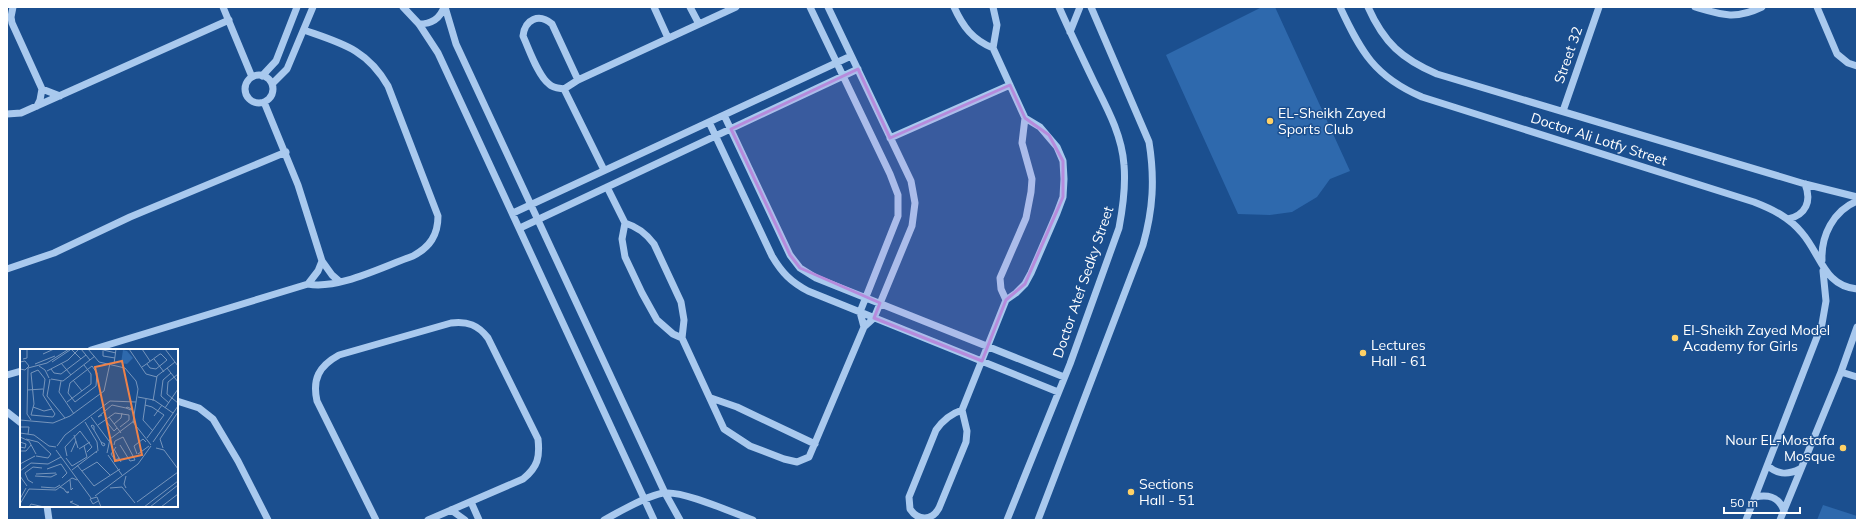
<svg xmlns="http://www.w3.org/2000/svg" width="1864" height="527" viewBox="0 0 1864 527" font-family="Mulish,sans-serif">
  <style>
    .green { fill: #2e69ad }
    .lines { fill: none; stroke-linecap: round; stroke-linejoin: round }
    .minor { stroke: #a9c9ee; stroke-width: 7 }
    .marked { fill: #b68bdc; fill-opacity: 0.2; stroke: #b68bdc; stroke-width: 3; stroke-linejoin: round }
    .poi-dot { fill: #ffd166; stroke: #1b4f8f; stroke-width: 1.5 }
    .labels { text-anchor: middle; stroke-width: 3; stroke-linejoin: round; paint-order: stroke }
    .street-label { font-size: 14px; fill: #fff; stroke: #1b4f8f }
    .poi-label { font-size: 14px; fill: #fff; stroke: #1b4f8f; text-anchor: start }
    .inset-road { fill: none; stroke: #7695bc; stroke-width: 1 }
    .view { fill: #ee8249; fill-opacity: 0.15; stroke: #ee8249; stroke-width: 2 }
    .inset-edge { fill: none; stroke: #fff; stroke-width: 2 }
  </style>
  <rect width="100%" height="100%" fill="#1b4f8f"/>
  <path class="green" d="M1262,7H1275L1350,171L1330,179L1317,197L1292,212L1270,215L1238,214L1166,55Z
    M1823,505L1857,516V520H1817Z"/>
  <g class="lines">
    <path class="minor" d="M13,7L11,17L12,23L42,89L40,100L37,106
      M223,7L252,77
      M403,7L419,24L438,53L654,520
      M445,7L456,44L665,493L680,520
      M654,7L668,38
      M690,7L699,24
      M810,7L890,174L898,195V216L860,312L864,327
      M954,7C963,27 973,40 993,48
      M1340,7C1361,52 1375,77 1422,97L1754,202C1772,209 1789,217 1802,233C1821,255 1824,286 1857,289
      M1368,7C1384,43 1402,59 1437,74L1805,184L1857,197
      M1695,7C1722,15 1735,20 1762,7
      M1817,7L1837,54L1848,63L1857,66
      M419,24C431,24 440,19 444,7
      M1070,32L1080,7
      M245 89a14 14 0 1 1 28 0a14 14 0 1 1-28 0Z
      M262,76L276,61L297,7
      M272,84L287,69L313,7
      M42,89L60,96
      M564,89C558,88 553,88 549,84C538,76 529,49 523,36C525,19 539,13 552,24L578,80
      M264,102L298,185L322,261L332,275L340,282
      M1563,111L1599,7
      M7,114L21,113L229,20
      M724,115L790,255L800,268L816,278L1064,377
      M709,122L772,256C782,273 791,282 808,291L1058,392
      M890,138L1010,85
      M604,170L564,89L578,80L736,7
      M607,187L625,223L622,239L625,257L642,293L657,320L673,334L682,338
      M513,213L851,56
      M1788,219C1806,215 1812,201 1805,184
      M625,223C638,227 646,233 654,244L681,302L684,320L682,338L724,429L750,446L784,459L797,462L809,457L864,327L874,318L912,226L915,203L911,181L828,7
      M520,228L858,69
      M1822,260C1821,236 1833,211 1857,201
      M7,269L54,253L130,217L286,152
      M308,284L318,271L322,261
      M1006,300L1001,289L1000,278L1026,218L1031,192L1032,179L1022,143L1025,118
      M91,350L308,284C338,290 384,266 413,256C430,247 438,235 438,216L388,86C367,49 341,43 304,30
      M1841,372L1857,377
      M7,375L21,371
      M711,398L737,407L815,444
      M177,401L199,408L213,419L238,461L268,520
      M962,410L1006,300L1016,293L1025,284L1031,273L1057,213L1063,197L1064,179L1063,161L1057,147L1040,127L1025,118L993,48L997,25L993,7
      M962,410L967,431L966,442L939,508C932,521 918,521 910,509L909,497L936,430C943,420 950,414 962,410Z
      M7,412L21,423
      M1768,466C1778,475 1788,475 1800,469
      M1755,497C1769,494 1779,497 1784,511
      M471,502L479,520
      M47,506L49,520
      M451,510L465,520
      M376,520L317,401C312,379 319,366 339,355L451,323C468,321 478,325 488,338L538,439C540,457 538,467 523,479L428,520
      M604,520C619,512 649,494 665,493C684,491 733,513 753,520
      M1007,520L1070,364L1119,228C1123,207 1126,187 1124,165C1122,135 1107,108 1094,82C1082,57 1070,32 1059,7
      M1038,520L1143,245C1153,210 1155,179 1149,142L1091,7
      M1746,520L1822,324L1826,301L1823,271
      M1780,520L1841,372L1857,327"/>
  </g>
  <path class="marked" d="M858,69L890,138L1010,85L1025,118L1049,135L1063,161V197L1025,284L1006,300L982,361L874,318L880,303L800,268L790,255L731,129Z"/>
  <g class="poi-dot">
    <circle cx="1270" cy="121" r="4"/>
    <circle cx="1675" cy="338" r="4"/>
    <circle cx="1363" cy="353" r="4"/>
    <circle cx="1843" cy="448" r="4"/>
    <circle cx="1131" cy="492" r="4"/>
  </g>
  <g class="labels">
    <g class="street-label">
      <text transform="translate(1568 55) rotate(-71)" y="5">Street 32</text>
      <text transform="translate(1599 139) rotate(18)" y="5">Doctor Ali Lotfy Street</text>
      <text transform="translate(1083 282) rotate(-71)" y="5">Doctor Atef Sedky Street</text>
    </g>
    <g class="poi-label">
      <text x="1278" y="118">EL-Sheikh Zayed<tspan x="1278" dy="16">Sports Club</tspan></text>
      <text x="1683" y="335">El-Sheikh Zayed Model<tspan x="1683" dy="16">Academy for Girls</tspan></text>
      <text x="1371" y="350">Lectures<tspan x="1371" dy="16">Hall - 61</tspan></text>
      <text x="1835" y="445" text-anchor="end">Nour EL-Mostafa<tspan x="1835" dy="16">Mosque</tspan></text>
      <text x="1139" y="489">Sections<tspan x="1139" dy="16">Hall - 51</tspan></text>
    </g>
  </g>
  <g transform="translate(20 349)">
    <rect width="158" height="158" fill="#1b4f8f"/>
    <path d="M103,1L107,2L113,9L107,15L101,14Z" fill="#2e69ad"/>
    <path class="inset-road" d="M51,0L61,10M61,0L70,11M68,0L79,13L105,19L116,32L118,40L113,73L131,96M79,0L96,4M109,0L126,25L137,28M122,0L130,12M145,0L158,17M83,2V7L95,9M23,5L34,0M3,10L7,9V0M134,10L144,23M0,13L5,12L9,17L5,21L0,20M32,13L50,1M41,14L51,26M15,15L35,7M94,15L96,0M19,17L25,21L29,29M72,17L77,24L76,37L55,53L48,44L50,34ZM122,18L125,16L140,5H141L147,11L136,20L130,19L127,15M8,19L7,65L11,71M8,19L27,14L49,0M147,19L158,33M31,20L34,24L41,25L66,6M18,21L25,30L23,46L35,65L33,68L11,66L14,55L11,24ZM27,22L48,11L59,0M158,25L148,33L147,45L158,54M0,28V65M30,30L27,47L45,69M31,30L43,32L75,7M53,31L62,42M41,32L39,43L54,65M7,41L23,40M118,48L134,51L153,64M126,50L123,71L133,82M133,52L137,27L155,13M47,53L71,35V25L64,16M149,54L141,47L143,31L151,24M125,56L132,58L144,66L127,89M13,58L24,62L32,60M106,59L107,58L112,60L111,61ZM145,59L158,40M82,66L78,68L92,56L106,59M134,67L142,56M71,68L89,92M89,68L101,84M0,71L33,74L50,67L84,42L90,14M86,72L94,82L97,79M65,73L77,93L78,102M94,75L101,69L102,64M72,76L74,77V81L71,77ZM78,76L95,64L109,66M0,78H9L8,85M100,78L109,71V66M74,81L81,93M0,84L14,86L29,97L36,98M54,86L58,99M0,88L9,92L16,105M6,90L18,93L31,105L28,109L16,107M0,93L6,95L5,99L0,98M81,93L85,95L84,97L82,96ZM133,93L158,57M94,96L95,92L103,88L115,111L110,112L100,96M37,97L45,86L90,52L116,53M96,98L91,105L95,111L100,109M136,99L144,101L158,120M143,99L140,90L158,63M59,100L70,93M94,100L101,113M36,101L71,149M0,102H6L11,96M51,103L56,92M87,104L90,90L114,72M117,105L114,97L123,90L126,93M118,105L129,97M88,106L102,126M47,107L45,98L60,82L72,98L67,103M46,109L52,117L67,108L64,97M0,115L15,107M57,116L74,137L100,120M27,120L41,115L47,124L42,129M52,121L77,102L76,104M0,122L11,114L28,115L41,108M62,122L77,113L90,126M16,125L36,124M0,127L7,137M15,127L31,128L37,125M50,131L51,141L53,139M13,134L8,131L5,124L13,118L22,119M21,138L35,139L40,136M40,138L44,140L46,143H47V144L49,143H47M90,139L102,138L115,154M106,139L104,135L106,127M75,147L118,115L131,97M0,150L6,139M53,152L50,153L59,157M78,152L73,155L70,150L77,148L81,158M117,153L158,123M0,155L9,140L36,141L52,129L57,131M9,158L11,155L24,158M124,158L158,132M130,158L158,136M141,158L158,145"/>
    <path class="view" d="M102,12L122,106L95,112L75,18Z"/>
    <rect width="158" height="158" class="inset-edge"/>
  </g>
  <rect width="1864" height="527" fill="none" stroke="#ffffff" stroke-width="16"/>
  <path d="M1724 507v6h76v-6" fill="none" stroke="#ffffff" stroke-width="2"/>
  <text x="1730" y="507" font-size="12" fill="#ffffff" stroke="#1b4f8f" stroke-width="3" paint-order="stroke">50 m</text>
</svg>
